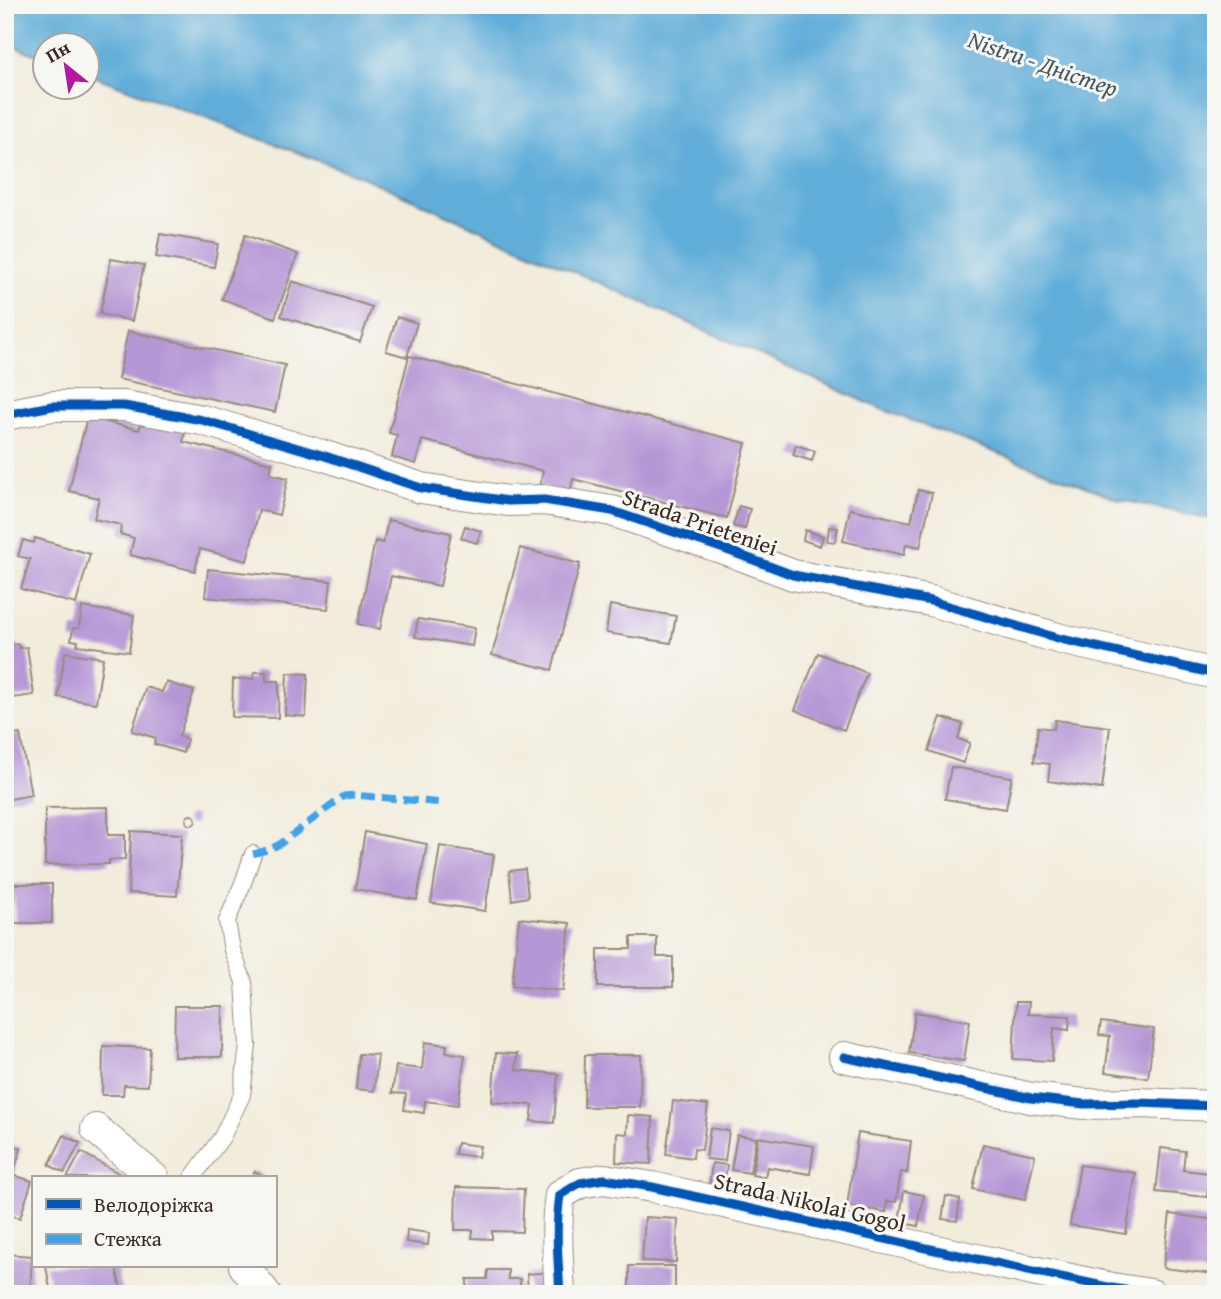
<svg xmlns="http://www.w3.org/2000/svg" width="1221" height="1299" viewBox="0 0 1221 1299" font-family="'Gentium Book Plus',serif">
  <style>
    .water { fill: #60add9; stroke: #4e6c7c; stroke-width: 2 }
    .building { fill: #b697d6 }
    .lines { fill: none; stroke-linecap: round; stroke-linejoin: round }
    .service-casing { stroke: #968b7c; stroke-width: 18 }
    .minor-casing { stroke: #968b7c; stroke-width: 32 }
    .service { stroke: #fff; stroke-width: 16 }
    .minor { stroke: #fff; stroke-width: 30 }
    .quiet { stroke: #3fa3ea; stroke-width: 7; stroke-dasharray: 14 7; stroke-linecap: butt }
    .cycleway-casing { stroke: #f6f6f2; stroke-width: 13 }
    .cycleway { stroke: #0057b8; stroke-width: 9 }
    .labels { text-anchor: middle; stroke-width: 6; stroke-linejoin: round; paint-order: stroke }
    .street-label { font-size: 23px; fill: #3b2a1e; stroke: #f6f6f2 }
    .water-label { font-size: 24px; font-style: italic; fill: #48585f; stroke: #f6f6f2 }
  </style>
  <rect width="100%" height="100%" fill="#f6f6f2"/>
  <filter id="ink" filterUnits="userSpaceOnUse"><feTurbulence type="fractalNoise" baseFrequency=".0143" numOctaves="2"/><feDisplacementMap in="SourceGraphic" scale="14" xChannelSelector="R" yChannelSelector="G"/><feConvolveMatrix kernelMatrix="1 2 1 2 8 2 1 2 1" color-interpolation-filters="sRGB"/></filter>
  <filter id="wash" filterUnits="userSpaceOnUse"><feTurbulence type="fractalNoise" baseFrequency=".00686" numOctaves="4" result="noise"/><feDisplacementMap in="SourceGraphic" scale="28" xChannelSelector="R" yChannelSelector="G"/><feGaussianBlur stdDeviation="1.57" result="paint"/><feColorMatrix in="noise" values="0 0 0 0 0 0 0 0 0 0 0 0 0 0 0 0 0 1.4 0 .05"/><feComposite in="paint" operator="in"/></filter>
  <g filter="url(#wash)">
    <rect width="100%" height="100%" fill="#f2ecdb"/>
    <path class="water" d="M5,5H1216V520L1121,500L879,408L365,178L88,74V46H46L45,58L5,43Z"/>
    <g id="blocks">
      <path class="building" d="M160,234L218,244L214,267L156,257Z
        M245,235L298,254L275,318L222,299Z
        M111,259L144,265L132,321L100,314Z
        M292,281L372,307L360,342L281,316Z
        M397,317L417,323L407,357L386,351Z
        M128,331L285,365L275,412L118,379Z
        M409,356L746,443L727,518L573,479L570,494L540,486L543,471L422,440L416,464L392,457L397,435L389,433Z
        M87,417L139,430L143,417L186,427L183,442L272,463L270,474L288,478L279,515L259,510L247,561L200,549L195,571L130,555L134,538L120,534L121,525L94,519L99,498L69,491Z
        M796,445L815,451L812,461L793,455Z
        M918,490L932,493L920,547L906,544L904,555L843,541L850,509L911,522Z
        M739,506L750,509L745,529L733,526Z
        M388,520L451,533L440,586L391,576L380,629L358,624L375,541L383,543Z
        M465,526L481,531L477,543L461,538Z
        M829,527L838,528L835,542L827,541Z
        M805,530L823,536L820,546L803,540Z
        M35,538L90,554L76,604L21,589L30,559L18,556L23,540L34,543Z
        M520,548L580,564L552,670L492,655Z
        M208,569L331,581L328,609L205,597Z
        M610,605L676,616L671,643L606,633Z
        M82,607L134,615L129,652L77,645L78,641L71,640L73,628H79Z
        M418,619L475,628L472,646L415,637Z
        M18,644L19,648L27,647L34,695L5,699V646Z
        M65,652L103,658L96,703L58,697Z
        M818,653L867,673L844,730L795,710Z
        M254,672H266V681H279L278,718L232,717L233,679H253Z
        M287,673L308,674L306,717L285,715Z
        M166,682L194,691L179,736L187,739L183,753L154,744L156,738L132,731L146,687L162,692Z
        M941,717L963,724L958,739L970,743L963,763L929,751Z
        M1055,720L1110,727L1102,789L1048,781L1050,764L1034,762L1038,727L1054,729Z
        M9,723L11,735L20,734L31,795L5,800V724Z
        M951,767L1012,777L1006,809L945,799Z
        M108,807V835H125V859L109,860V864L45,865V808Z
        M186 820a5 5 0 1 1 10 0a5 5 0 1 1-10 0Z
        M131,831L182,834L177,896L128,893Z
        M365,832L427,844L417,900L355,889Z
        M440,846L494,855L485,911L431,903Z
        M525,869L528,897L512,900L509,871Z
        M14,884H52V923H15Z
        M519,918L570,923L563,991L512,986Z
        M631,937H657V957H673V987H598V949H631Z
        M1016,1002H1029L1028,1014L1070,1016L1069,1030L1054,1028L1052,1061L1013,1059Z
        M175,1006H223L222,1057H174Z
        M915,1012L970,1021L964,1061L909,1053Z
        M1101,1022L1154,1029L1148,1078L1105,1072L1110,1036L1099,1035Z
        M425,1042L447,1045L446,1052L465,1055L458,1105L425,1101L424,1113L404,1110L406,1094L392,1093L396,1066L422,1069Z
        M103,1046L150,1048L148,1086L124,1085L123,1095H102Z
        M496,1053L517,1054L516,1070L558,1074L554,1123L531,1121L533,1105L492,1102Z
        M359,1054L378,1055L374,1091L356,1089Z
        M585,1055H641L640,1107H584Z
        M673,1101L708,1105L702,1150L694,1149L693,1158L666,1154Z
        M628,1115L653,1117L651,1164L616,1162L617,1133L627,1134Z
        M710,1128L729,1131L725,1161L706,1159Z
        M858,1133L911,1141L907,1173L901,1172L896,1202L887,1201L886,1212L847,1206Z
        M64,1135L80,1143L64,1173L49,1165Z
        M737,1135L756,1138L750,1173L731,1170Z
        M758,1137L814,1146L810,1174L767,1167L765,1177L752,1175Z
        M5,1143L21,1148L13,1175L32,1181L20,1218L5,1214Z
        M457,1143L480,1146L478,1157L455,1154Z
        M983,1144L1035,1155L1025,1200L973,1189Z
        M1161,1148L1185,1151L1183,1170L1210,1173L1207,1197L1156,1192Z
        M81,1152L127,1178H67Z
        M712,1163L727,1165L724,1188L709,1186Z
        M1080,1165L1136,1173L1126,1234L1070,1225Z
        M255,1171L265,1178H250Z
        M456,1187L524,1189L522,1232L492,1231V1239L472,1238L473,1230H455Z
        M904,1191L924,1195L918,1226L899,1222Z
        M946,1196L960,1199L957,1221L942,1219Z
        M1170,1214L1216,1220V1254L1213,1274L1163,1268Z
        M645,1217L678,1219L676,1262L642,1261Z
        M407,1230L429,1233L428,1245L406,1242Z
        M5,1254L32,1256L30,1294H5Z
        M46,1266H116L122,1294H51Z
        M629,1266H675V1294H629Z
        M488,1270H508V1279H520V1294H459V1291H467V1279H487Z
        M551,1272L552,1294H528L527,1274Z"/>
    </g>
  </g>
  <g filter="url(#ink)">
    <use href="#blocks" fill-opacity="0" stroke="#968b7c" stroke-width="2"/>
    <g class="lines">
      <defs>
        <path id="service" d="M192,1178L222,1137L242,1095L248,1045L244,982L232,950L227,921L243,883L253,854"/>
        <path id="minor" d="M5,415L52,406H124L202,420L325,456L421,488L508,501L544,500L612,511L727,550L793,575L931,601L1061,639L1216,674
          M844,1057L1031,1098L1084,1104L1139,1103L1216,1106
          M96,1129L154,1178
          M244,1266L266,1294
          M560,1294C558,1259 555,1229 560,1195L580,1183L604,1179L652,1187L926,1248L1112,1288L1151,1294"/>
      </defs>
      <use href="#service" class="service-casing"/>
      <use href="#minor" class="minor-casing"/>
      <use href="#service" class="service"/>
      <use href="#minor" class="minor"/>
      <path class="quiet" d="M253,854L270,849L280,844L344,796L354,795L442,803"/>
      <defs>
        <path id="cycleway" d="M5,415L52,406H124L202,420L325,456L421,488L508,501L544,500L612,511L727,550L793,575L931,601L1061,639L1216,674
          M844,1057L1031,1098L1084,1104L1139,1103L1216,1106
          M560,1294C558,1259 555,1229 560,1195L580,1183L604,1179L652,1187L926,1248L1112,1288L1151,1294"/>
      </defs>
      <use href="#cycleway" class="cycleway-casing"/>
      <use href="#cycleway" class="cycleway"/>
    </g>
  </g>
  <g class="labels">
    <g class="street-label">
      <text transform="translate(700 522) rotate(19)" y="8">Strada Prieteniei</text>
      <text transform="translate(810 1202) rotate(13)" y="8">Strada Nikolai Gogol</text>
    </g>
    <g class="water-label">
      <text transform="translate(1043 64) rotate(19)" y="8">Nistru - Дністер</text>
    </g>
  </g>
  <rect width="1221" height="1299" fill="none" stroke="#f6f6f2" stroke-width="28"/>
  <rect x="32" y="1176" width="245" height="91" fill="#f6f6f2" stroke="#aba49d" stroke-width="2"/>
  <rect x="46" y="1199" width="35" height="10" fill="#0057b8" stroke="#aba49d" stroke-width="2"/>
  <text x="94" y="1212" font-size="21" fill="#3b2a1e">Велодоріжка</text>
  <rect x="46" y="1234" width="35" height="10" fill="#3fa3ea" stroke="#aba49d" stroke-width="2"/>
  <text x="94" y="1246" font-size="21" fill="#3b2a1e">Стежка</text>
  <g transform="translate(66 66) rotate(330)"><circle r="33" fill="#f6f6f2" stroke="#aba49d" stroke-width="2"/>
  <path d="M0-5L12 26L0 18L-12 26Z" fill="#b5179e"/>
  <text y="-10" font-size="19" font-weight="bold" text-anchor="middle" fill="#3b2a1e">Пн</text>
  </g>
</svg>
